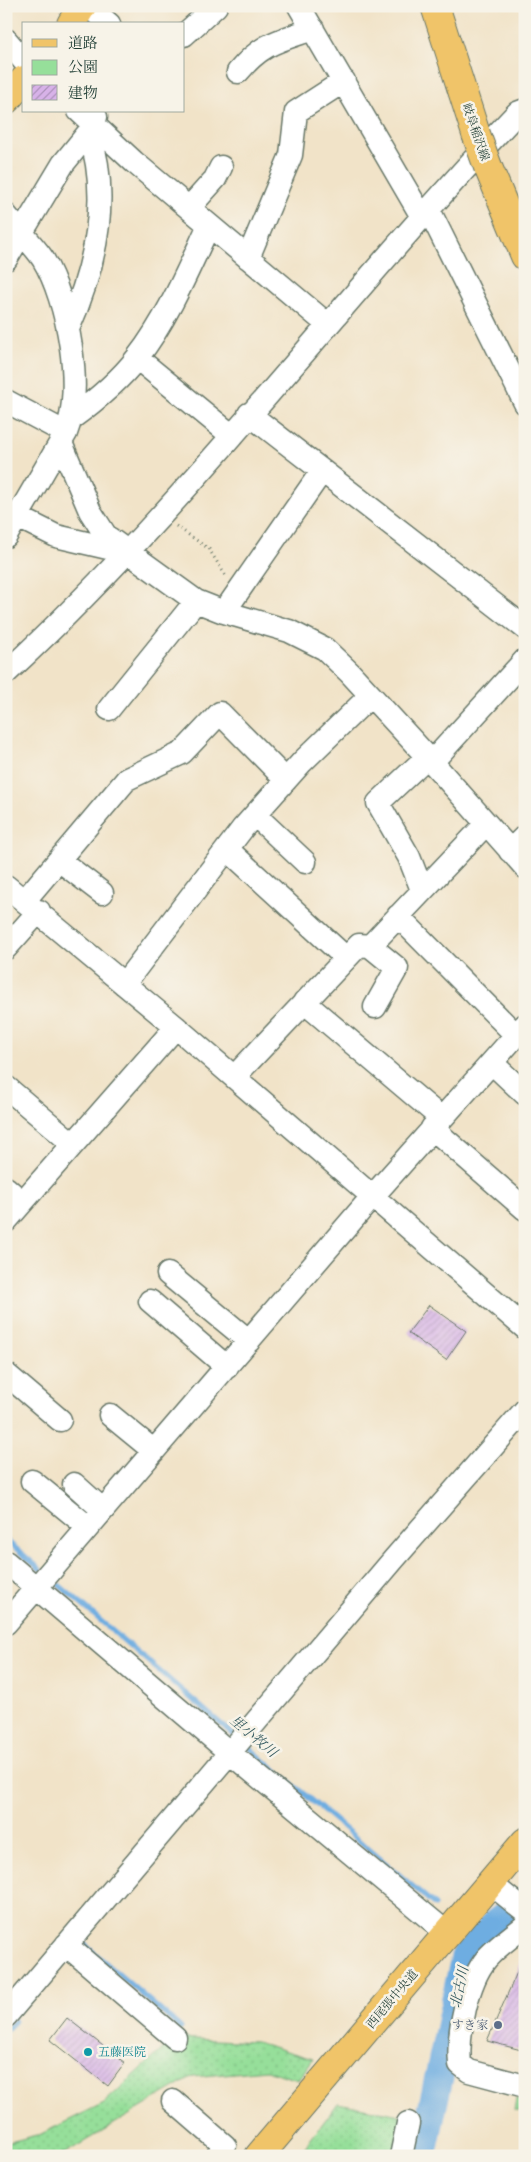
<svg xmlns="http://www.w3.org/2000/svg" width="531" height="2162" viewBox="0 0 531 2162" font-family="'Libre Caslon Text','Noto Serif JP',serif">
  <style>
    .green { fill: url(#green-dots); stroke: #5a8e67 }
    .forest { fill: url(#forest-crowns); stroke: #4c7e5b }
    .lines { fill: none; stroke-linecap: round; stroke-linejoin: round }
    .stream { stroke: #6eade1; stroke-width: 5 }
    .river { stroke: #6eade1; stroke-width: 29 }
    .building { fill: url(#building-hatch) }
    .minor-casing { stroke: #687768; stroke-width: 25 }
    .major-casing { stroke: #687768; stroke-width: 30 }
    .path { stroke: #687768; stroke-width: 3; stroke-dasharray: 1 4; stroke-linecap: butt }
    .minor { stroke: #fff; stroke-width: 22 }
    .major { stroke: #f0c469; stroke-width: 28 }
    .major-bridge-casing { stroke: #687768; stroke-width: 30; stroke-linecap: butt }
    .major-bridge { stroke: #f0c469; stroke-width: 28 }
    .service-dot { fill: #5c6f8a; stroke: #f7f3e8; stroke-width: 2 }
    .culture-dot { fill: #0f9aa8; stroke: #f7f3e8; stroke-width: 2 }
    .labels { text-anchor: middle; stroke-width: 5; stroke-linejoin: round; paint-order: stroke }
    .street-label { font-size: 12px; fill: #1f3d34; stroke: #f7f3e8 }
    .service-label { font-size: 12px; fill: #4e5e75; stroke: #f7f3e8; text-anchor: end }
    .culture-label { font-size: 12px; fill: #0d838f; stroke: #f7f3e8; text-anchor: start }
    .water-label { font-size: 14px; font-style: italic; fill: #33595f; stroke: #f7f3e8 }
  </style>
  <defs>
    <pattern id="green-dots" width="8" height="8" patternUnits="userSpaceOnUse" patternTransform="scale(1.25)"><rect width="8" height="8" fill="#96df9a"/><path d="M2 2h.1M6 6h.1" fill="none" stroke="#81c085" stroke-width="1.8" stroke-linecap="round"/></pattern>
    <pattern id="forest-crowns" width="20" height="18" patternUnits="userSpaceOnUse" patternTransform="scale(1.25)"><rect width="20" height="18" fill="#78be82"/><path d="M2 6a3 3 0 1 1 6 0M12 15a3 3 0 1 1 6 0" fill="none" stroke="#629c6b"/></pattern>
    <pattern id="building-hatch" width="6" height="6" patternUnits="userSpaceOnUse" patternTransform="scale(1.25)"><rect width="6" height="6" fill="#d7b2e8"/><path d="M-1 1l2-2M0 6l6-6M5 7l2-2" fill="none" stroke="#ae92bd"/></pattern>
  </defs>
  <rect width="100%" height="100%" fill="#f7f3e8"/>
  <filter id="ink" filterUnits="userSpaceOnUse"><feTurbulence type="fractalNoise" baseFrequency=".02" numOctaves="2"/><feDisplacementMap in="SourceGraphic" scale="10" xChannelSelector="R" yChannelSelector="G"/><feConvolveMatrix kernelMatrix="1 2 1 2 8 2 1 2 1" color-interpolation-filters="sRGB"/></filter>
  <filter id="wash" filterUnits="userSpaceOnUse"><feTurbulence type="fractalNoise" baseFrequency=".0096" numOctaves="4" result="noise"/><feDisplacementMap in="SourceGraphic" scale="20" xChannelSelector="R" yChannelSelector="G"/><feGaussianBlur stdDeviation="1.12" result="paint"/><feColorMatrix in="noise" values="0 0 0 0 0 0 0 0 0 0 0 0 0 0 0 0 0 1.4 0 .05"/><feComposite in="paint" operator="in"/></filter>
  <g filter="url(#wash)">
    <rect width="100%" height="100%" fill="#f1e3c8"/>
    <path class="green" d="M175,2038L256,2042L313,2059L298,2080L266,2070L193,2077L60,2156H6V2143L41,2134L104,2103Z
      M525,2098V2111L514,2110L516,2099Z
      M338,2103L405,2116L396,2156H298Z"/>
    <path class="forest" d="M431,2143H438L436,2156H428Z"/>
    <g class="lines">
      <path class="stream" d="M6,1540L40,1569
        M59,1585L235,1736
        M245,1744L435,1905
        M84,1938L81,1941L92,1951L181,2028
        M6,2030L14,2022"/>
      <path class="river" d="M422,2156L465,1957L496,1923L525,1901"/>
    </g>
    <g id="blocks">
      <path class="building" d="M429,1305L466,1331L446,1360L408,1333Z
        M525,1954V2051L487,2041Z
        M67,2018L125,2063L108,2086L50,2040Z"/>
    </g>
  </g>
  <g filter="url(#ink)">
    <use href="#blocks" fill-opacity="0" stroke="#687768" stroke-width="1"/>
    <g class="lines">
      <defs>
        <path id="minor" d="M88,6L109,24
          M299,6L421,215
          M184,35L216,6
          M6,40L24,61
          M238,72C262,43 278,41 313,29
          M79,111L134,162L327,324
          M189,208L215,179L221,167
          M428,208L525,403
          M6,215C18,230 33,244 43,259C68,300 84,389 66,433L6,536
          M248,258L291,155L296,112L344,81
          M6,259L63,164L89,132
          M68,329C95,268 111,197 89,132L96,117
          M137,358L231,435
          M6,401L66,433
          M249,414L525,628
          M72,418C95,401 120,380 137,358C168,318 188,270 209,225
          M61,443L90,511L106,536L196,601L224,612L289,631L325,649L350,673L432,762L525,867
          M18,517L56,536L121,551
          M224,612L322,471
          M6,673C192,501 343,296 517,113L525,110
          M109,709L196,601
          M432,762L525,660
          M255,815L305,862
          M227,849L346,958
          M510,851L525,836
          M59,860L102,893
          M6,886L176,1027L525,1328
          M422,890L409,857L378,803L427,757
          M25,900L127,779L182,753L220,713L286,780
          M398,916L516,1035
          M370,946L397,968L375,1007
          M6,948L39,911
          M124,984L243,828L302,762L370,696
          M304,1002L441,1118
          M492,1063L525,1094
          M234,1077L359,945L370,946L486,824
          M6,1087L73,1144
          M432,1128L525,1209
          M6,1188L22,1202
          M6,1221L176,1027
          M168,1274L249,1341
          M150,1301L227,1367
          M6,1374L60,1420
          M110,1415L154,1451
          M32,1481L88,1527
          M74,1484L103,1510
          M6,1562L230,1753L447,1933
          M6,1623L372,1197L525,1025
          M490,1883L525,1911
          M525,1926C512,1936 498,1946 487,1958C467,1982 457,2034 460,2064L469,2071L525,2086
          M66,1945L175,2038
          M6,2016L394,1559L525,1410
          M173,2101L225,2146L217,2156
          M401,2156L408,2123"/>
        <path id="major" d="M435,6L476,134
          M71,24L82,6
          M6,100L24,80
          M488,167L525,256
          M259,2156L525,1842"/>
      </defs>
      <use href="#minor" class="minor-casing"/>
      <use href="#major" class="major-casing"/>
      <path class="path" d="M176,526L209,549L227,578"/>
      <use href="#minor" class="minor"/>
      <use href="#major" class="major"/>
      <defs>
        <path id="major-bridge" d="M476,134L488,167"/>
      </defs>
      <use href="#major-bridge" class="major-bridge-casing"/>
      <use href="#major-bridge" class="major-bridge"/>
    </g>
  </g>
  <circle class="service-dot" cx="498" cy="2025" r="5"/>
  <circle class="culture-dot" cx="88" cy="2052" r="5"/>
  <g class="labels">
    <g class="street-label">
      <text transform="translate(476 132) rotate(71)" y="4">岐阜稲沢線</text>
      <text transform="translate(392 1999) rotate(-50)" y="4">西尾張中央道</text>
    </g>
    <g class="service-label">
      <text x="488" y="2029">すき家</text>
    </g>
    <g class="culture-label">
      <text x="98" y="2056">五藤医院</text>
    </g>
    <g class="water-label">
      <text transform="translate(254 1736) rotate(40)" y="5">里小牧川</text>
      <text transform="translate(459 1987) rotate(-78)" y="5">北古川</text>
    </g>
  </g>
  <rect width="531" height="2162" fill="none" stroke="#f7f3e8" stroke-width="25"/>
  <rect x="22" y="22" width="162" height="90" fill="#f7f3e8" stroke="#a1aaa0"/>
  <rect x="32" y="39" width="25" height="8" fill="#f0c469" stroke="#a1aaa0"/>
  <text x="68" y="48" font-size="15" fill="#1f3d34">道路</text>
  <rect x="32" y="60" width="25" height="15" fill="#96df9a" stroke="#a1aaa0"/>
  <text x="68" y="72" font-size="15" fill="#1f3d34">公園</text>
  <rect x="32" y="85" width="25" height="15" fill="url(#building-hatch)" stroke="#a1aaa0"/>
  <text x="68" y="98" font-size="15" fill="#1f3d34">建物</text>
</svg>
